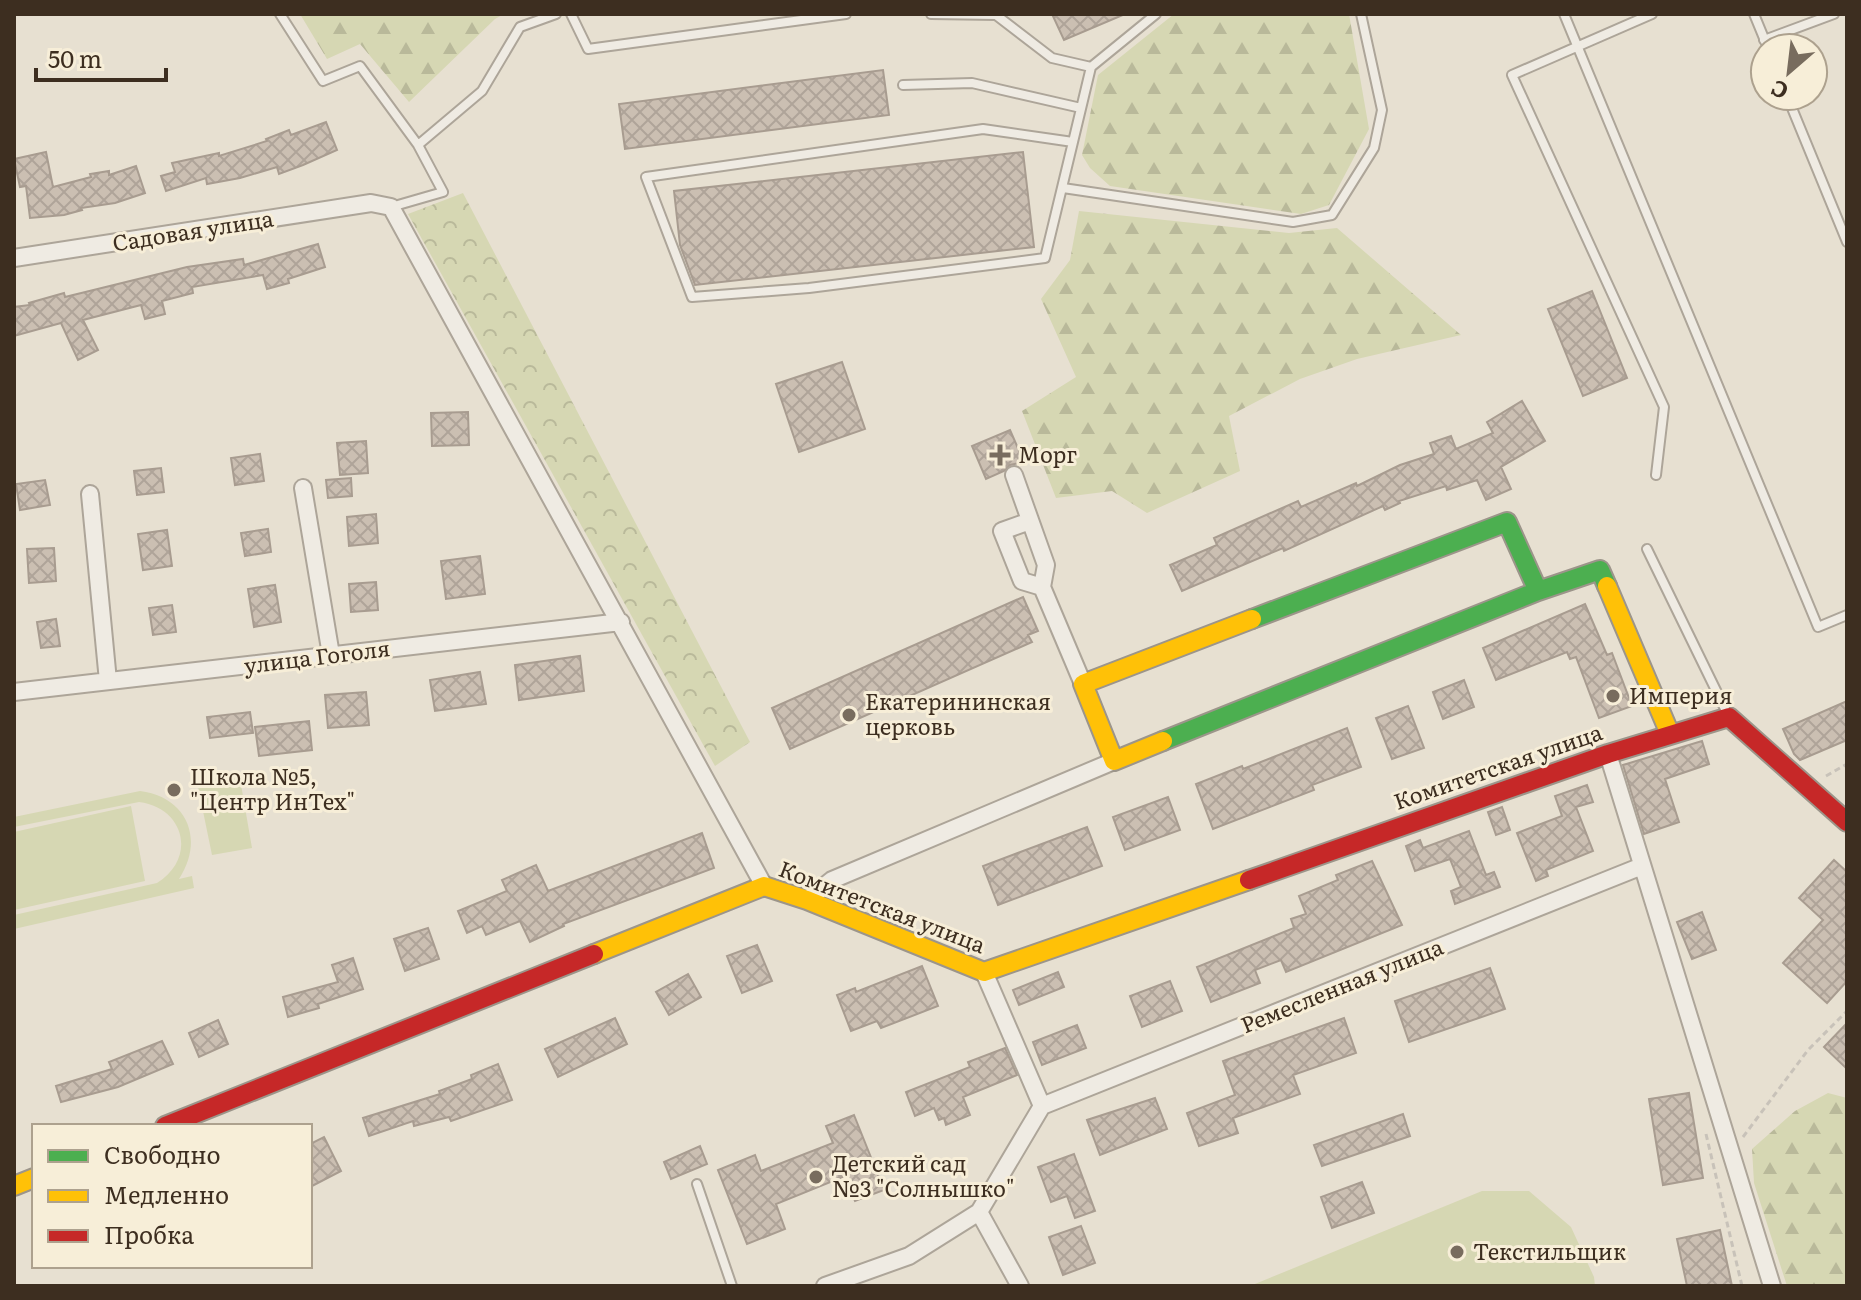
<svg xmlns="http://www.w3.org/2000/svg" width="1861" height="1300" viewBox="0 0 1861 1300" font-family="Literata,serif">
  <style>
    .forest { fill: url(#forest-firs) }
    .park { fill: url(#park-crowns) }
    .pitch { fill: #d6d7b3 }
    .building { fill: url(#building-cross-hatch); stroke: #a89c90; stroke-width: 2 }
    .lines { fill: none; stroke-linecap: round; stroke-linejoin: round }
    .lane-casing { stroke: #ada599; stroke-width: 12 }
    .street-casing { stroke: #ada599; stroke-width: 20 }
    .fast-casing { stroke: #9c958a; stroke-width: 22 }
    .slow-casing { stroke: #9c958a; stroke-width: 22 }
    .jam-casing { stroke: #9c958a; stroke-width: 22 }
    .path { stroke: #c8c2b9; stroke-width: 3; stroke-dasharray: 6 4; stroke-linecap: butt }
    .lane { stroke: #efebe3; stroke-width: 8 }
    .street { stroke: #efebe3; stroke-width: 16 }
    .fast { stroke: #4caf50; stroke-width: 18 }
    .slow { stroke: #ffc107; stroke-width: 18 }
    .jam { stroke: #c62828; stroke-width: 18 }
    .poi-dot { fill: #786c5e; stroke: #f7eed8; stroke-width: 3 }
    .labels { text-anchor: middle; stroke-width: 6; stroke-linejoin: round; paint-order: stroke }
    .street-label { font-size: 22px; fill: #3d2e20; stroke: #f7eed8 }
    .poi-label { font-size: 22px; fill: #3d2e20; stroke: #f7eed8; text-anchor: start }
  </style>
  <defs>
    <pattern id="forest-firs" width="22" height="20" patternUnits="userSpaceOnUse" patternTransform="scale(2)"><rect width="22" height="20" fill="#d6d7b3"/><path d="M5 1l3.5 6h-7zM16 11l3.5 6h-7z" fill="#b9b99a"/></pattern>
    <pattern id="park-crowns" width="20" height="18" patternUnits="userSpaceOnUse" patternTransform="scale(2)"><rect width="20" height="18" fill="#d6d7b3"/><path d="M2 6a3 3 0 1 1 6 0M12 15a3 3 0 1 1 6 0" fill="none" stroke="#b9b99a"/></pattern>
    <pattern id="building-cross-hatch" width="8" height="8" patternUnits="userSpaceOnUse" patternTransform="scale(2)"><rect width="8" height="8" fill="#cbbfb2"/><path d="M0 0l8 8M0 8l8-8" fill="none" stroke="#afa499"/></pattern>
  </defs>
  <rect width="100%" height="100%" fill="#e7e0d1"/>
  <path class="forest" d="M300,14H504L495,19L409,102L360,44L327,59Z
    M1174,14H1349L1369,129L1329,205L1301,214L1110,186L1090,168L1082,155L1098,75Z
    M1079,211L1289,233L1337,228L1461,335L1357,359L1300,379L1229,416L1240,471L1147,513L1112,491L1056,498L1022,411L1076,377L1041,299L1070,260Z
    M1828,1093L1847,1098V1286H1787L1754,1183L1752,1149L1795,1111Z"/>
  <path class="park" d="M463,193L750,742L715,766L408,214Z"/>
  <path class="pitch" d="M239,773L252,848L212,855L197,782Z
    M140,791C187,797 205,839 179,879L192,876L194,888L14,929V915L157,883C197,858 185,808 139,802L14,827V817Z
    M131,806L145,881L14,910V832Z
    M1482,1191H1529L1571,1227L1594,1277L1595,1286H1250Z"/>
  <path class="building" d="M1052,14H1125L1064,40Z
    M883,70L889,115L625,149L619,104Z
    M326,122L337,150L303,165L279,174L277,167L240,178L207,184L206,178L166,191L161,176L175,172L172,163L219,153V156L267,141L266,139L289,130L291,135Z
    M46,152L53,187L91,177L90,174L109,171V175L136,166L145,193L115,203L81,208L82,210L64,215L30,218L26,186L20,187L14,159Z
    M1023,152L1034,247L695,285L680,245L674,191Z
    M318,244L325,267L288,279L289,283L267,289L263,275L192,287L193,293L162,301L165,314L145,319L141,305L83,320L98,350L78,360L61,323L14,336V307L30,305L29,303L64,293L65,297L187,267L243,259L244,265Z
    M1592,291L1627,378L1583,396L1548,309Z
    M842,362L865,429L799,452L776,384Z
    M1522,401L1545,441L1501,467L1511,489L1486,500L1477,480L1447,490L1446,486L1399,501L1400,503L1385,510L1383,506L1284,551L1283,548L1182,591L1170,565L1217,545L1214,538L1298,501L1301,507L1356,483L1357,486L1400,465L1434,454L1430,443L1451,436L1456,449L1493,433L1487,422Z
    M468,412L469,445L432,446L431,413Z
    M1010,430L1024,462L1010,465L1004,471L986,479L972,446Z
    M366,441L368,473L340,475L337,443Z
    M260,454L264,481L235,485L231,458Z
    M161,468L164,492L137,495L134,471Z
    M351,478L352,496L328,498L326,480Z
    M45,480L50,505L20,510L16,484Z
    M376,514L378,543L349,546L347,517Z
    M268,529L271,552L245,556L241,533Z
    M167,530L172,566L143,570L138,534Z
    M54,548L56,581L29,583L27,549Z
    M480,556L485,594L446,599L441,561Z
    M376,582L378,610L351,612L349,584Z
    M275,585L281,622L254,627L248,589Z
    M1023,597L1038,631L1028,635L1032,642L790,749L772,708Z
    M1585,604L1607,655L1612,653L1632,706L1599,718L1576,657L1570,659L1567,652L1496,680L1483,648Z
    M172,605L176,632L153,635L149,608Z
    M56,619L60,646L41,648L37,622Z
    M580,656L584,691L519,700L515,665Z
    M480,672L486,704L435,711L430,680Z
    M1464,680L1474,707L1443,719L1433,692Z
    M366,692L369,725L328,728L325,695Z
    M1847,701V740L1800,760L1794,754L1783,729Z
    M1408,706L1424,748L1392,759L1376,718Z
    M250,712L253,733L210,738L207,717Z
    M309,721L312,750L259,756L255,727Z
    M1347,728L1361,767L1312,785L1314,790L1213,829L1196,784L1242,766L1243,769Z
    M1702,741L1709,764L1665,779L1679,822L1644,834L1623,765Z
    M1587,785L1593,802L1576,807L1593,851L1546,870L1548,876L1536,881L1517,833L1562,816L1555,796Z
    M1168,797L1180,830L1125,850L1113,817Z
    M1502,807L1510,830L1496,835L1488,812Z
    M1087,827L1102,866L998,905L983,866Z
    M1469,831L1486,875L1494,872L1500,887L1455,904L1451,891L1461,887L1450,859L1415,871L1406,846L1420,840L1423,848Z
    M702,833L714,868L563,924L564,926L530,942L520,921L486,935L482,926L467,933L458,911L507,891L502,880L536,865L548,891Z
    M1834,860L1847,872V981L1827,1003L1783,963L1823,920L1799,898Z
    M1372,861L1402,925L1286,972L1281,960L1255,970L1260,983L1211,1002L1197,967L1294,928L1291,919L1306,914L1299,896L1338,880L1336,875Z
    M1702,912L1716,950L1692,959L1677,922Z
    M428,928L439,959L405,971L394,939Z
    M757,945L772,981L742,993L727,956Z
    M353,958L363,989L318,1004L319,1008L288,1017L283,997L338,982L332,965Z
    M922,966L938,1006L881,1028L877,1021L851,1031L837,995L855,988L856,992Z
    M1490,968L1505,1009L1409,1042L1395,1001Z
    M1058,972L1064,987L1019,1005L1013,990Z
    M688,974L701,997L669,1015L656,992Z
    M1170,981L1182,1011L1142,1027L1130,996Z
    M615,1018L627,1044L558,1077L545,1049Z
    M1344,1018L1356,1053L1293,1075L1300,1094L1233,1118L1238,1133L1199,1146L1187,1113L1235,1095L1223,1061Z
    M218,1020L228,1044L199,1057L189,1033Z
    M1847,1023V1069L1824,1047Z
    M1077,1025L1086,1048L1042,1065L1033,1042Z
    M162,1041L173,1064L118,1087L61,1102L56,1086L112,1069L109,1062Z
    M1005,1048L1017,1075L963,1097L970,1115L946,1125L944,1118L939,1120L934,1108L915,1116L906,1092L970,1067L968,1062Z
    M498,1064L512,1100L451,1121L449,1117L414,1126L413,1121L369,1136L363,1118L440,1094L439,1091L472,1079L471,1075Z
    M1689,1093L1703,1178L1663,1185L1649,1099Z
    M1155,1098L1167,1129L1100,1155L1087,1120Z
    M1403,1114L1410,1136L1322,1166L1314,1145Z
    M854,1115L884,1190L855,1201L845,1176L776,1204L785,1229L747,1244L718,1170L755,1155L761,1171L833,1143L826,1126Z
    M324,1137L341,1171L310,1187V1144Z
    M700,1146L707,1164L671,1179L664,1162Z
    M1074,1154L1095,1211L1075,1218L1067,1196L1051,1202L1038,1167Z
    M1362,1182L1374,1213L1332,1228L1321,1197Z
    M1081,1226L1095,1263L1063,1275L1049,1237Z
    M1720,1230L1732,1286H1687L1677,1239Z"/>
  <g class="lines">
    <defs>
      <path id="lane" d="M280,14L323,81L360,66L418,145
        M571,14L588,49L846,14
        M931,14L996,15L1052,58L1091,67
        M1564,14L1818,627L1847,615
        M1652,14L1512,75L1664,407L1656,475
        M1754,14L1768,48
        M1764,40L1834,14
        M903,85L972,83L1081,108
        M1787,96L1847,242
        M983,129L1073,142L1045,258L809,288L692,297L646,177Z
        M1073,142L1091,67L1156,14
        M1063,188L1293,222L1332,215L1374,148L1382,110L1361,14
        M391,207L443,192L418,145L482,91L520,27L556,14
        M1647,549L1727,713
        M697,1184L732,1286"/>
      <path id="street" d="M14,258L371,203L391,207L764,886
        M1014,475L1046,565L1042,587L1083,684
        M303,488L331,655
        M90,494L108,681
        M1030,521L1002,531L1022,581L1042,587
        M14,692L621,622
        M1608,754L1772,1286
        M807,900L832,880L1114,761
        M1042,1106L1642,866
        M979,1212L1020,1286
        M825,1286L909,1256L979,1212L1042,1106L984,972"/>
      <path id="fast" d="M1252,619L1507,522L1538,591L1600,570L1607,586
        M1163,741L1538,591"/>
      <path id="slow" d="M1607,586L1670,734
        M1163,741L1114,761L1083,684L1252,619
        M594,954L764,886L807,900L984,972L1249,880
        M14,1186L34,1178"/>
      <path id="jam" d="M1249,880L1608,754L1729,717L1847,822
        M165,1126L594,954"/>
    </defs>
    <use href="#lane" class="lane-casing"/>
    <use href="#street" class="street-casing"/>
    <use href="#fast" class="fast-casing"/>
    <use href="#slow" class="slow-casing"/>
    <use href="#jam" class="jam-casing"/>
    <path class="path" d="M1826,776L1847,764
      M1706,1134L1742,1286
      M1743,1137L1808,1050L1847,1011"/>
    <use href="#lane" class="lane"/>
    <use href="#street" class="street"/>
    <use href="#fast" class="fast"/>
    <use href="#slow" class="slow"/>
    <use href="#jam" class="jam"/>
  </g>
  <g class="poi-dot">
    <path d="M996 443h8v8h8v8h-8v8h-8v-8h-8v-8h8z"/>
    <circle cx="1613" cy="696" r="8"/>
    <circle cx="849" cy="715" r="8"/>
    <circle cx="174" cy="790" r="8"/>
    <circle cx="816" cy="1177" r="8"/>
    <circle cx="1457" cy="1252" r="8"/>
  </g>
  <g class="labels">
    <g class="street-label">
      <text transform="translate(193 231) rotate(-9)" y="8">Садовая улица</text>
      <text transform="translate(317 657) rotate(-7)" y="8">улица Гоголя</text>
      <text transform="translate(1498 767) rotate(-19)" y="8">Комитетская улица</text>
      <text transform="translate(882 907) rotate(21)" y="8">Комитетская улица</text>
      <text transform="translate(1342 986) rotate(-22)" y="8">Ремесленная улица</text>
    </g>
    <g class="poi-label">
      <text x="1018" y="463">Морг</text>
      <text x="1629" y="704">Империя</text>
      <text x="865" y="710">Екатерининская<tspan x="865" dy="25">церковь</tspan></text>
      <text x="190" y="785">Школа №5,<tspan x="190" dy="25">"Центр ИнТех"</tspan></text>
      <text x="832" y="1172">Детский сад<tspan x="832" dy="25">№3 "Солнышко"</tspan></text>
      <text x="1473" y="1260">Текстильщик</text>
    </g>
  </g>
  <rect width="1861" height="1300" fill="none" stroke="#3d2e20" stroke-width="32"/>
  <rect x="32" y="1124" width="280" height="144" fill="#f7eed8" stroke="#ada18e" stroke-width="2"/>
  <rect x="48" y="1150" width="40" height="12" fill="#4caf50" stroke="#ada18e" stroke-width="2"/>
  <text x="104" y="1164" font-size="24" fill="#3d2e20">Свободно</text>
  <rect x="48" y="1190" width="40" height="12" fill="#ffc107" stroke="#ada18e" stroke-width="2"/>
  <text x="104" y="1204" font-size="24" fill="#3d2e20">Медленно</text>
  <rect x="48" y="1230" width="40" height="12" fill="#c62828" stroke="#ada18e" stroke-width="2"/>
  <text x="104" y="1244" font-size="24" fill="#3d2e20">Пробка</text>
  <g transform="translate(1789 72) rotate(208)"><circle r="38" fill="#f7eed8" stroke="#ada18e" stroke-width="2"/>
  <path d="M0-6L14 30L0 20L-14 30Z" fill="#786c5e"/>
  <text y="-12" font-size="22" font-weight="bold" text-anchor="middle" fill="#3d2e20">С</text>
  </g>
  <path d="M36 68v12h130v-12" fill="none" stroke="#3d2e20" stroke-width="4"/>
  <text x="48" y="68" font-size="24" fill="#3d2e20" stroke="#f7eed8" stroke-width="6" paint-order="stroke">50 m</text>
</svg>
